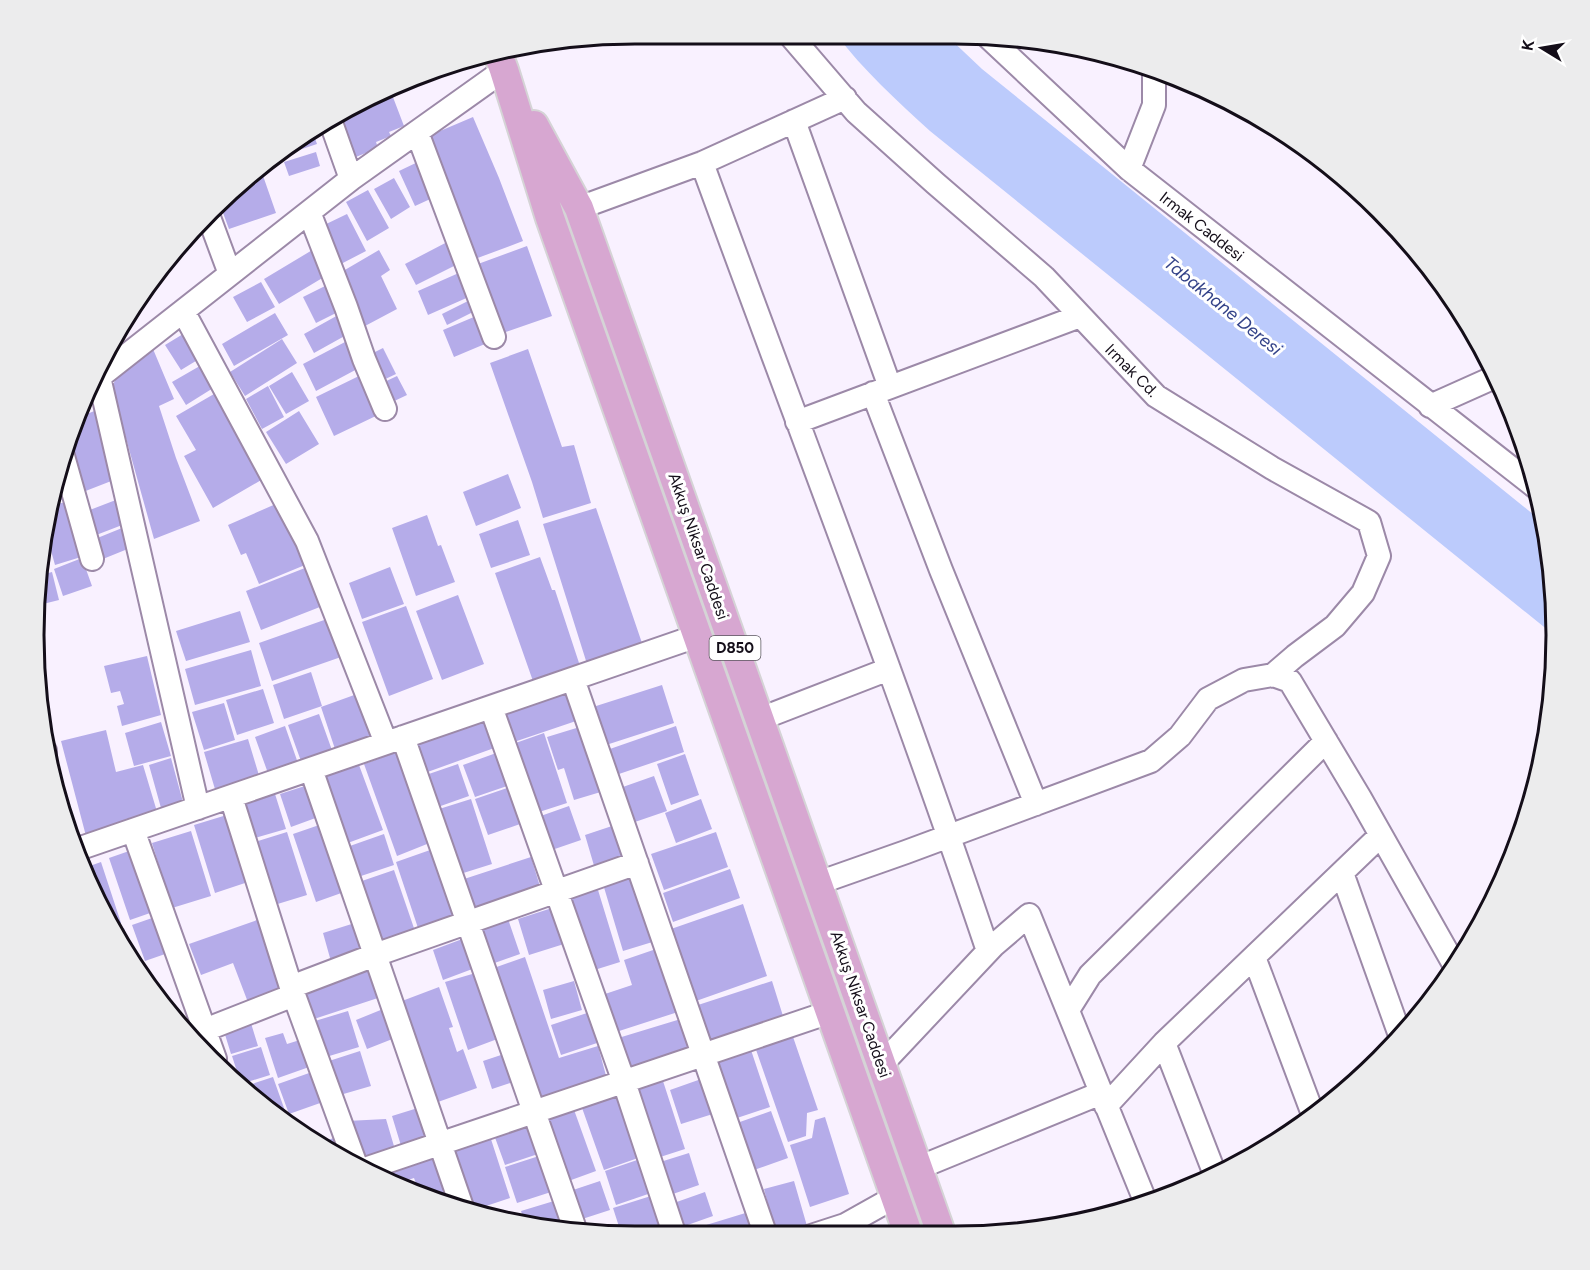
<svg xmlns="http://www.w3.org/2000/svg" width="1590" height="1270" viewBox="0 0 1590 1270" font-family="Figtree,sans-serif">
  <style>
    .water { fill: #bccbfc }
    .building { fill: #b5ace9 }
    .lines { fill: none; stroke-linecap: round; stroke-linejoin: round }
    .minor-casing { stroke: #9c89a8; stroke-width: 26 }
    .major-casing { stroke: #d5d4d6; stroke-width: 32 }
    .minor { stroke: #fff; stroke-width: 22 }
    .major { stroke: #d7a7d1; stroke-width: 28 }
    .labels { text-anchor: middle; stroke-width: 6; stroke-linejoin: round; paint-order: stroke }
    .shield { fill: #fff; stroke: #5a565e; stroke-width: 1.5 }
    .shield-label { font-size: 15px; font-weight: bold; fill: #140e19 }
    .street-label { font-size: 16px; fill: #140e19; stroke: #fff }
    .water-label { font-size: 18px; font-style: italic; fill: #344389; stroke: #fff }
    .rim { fill: none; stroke: #140e19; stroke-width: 3 }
  </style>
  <rect width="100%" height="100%" fill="#f9f1ff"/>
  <path class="water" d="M836,34H945L982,69L1544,523L1556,595L1554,635L930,131C897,101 863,70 836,34Z"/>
  <path class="building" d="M391,92L404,126L389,132L391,136L376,142L378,148L351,159L333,114Z
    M473,117L499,178L523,241L475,259L426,137Z
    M312,130L317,144L278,157Z
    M316,152L320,166L289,176L284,162Z
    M422,160L439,195L415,206L399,171Z
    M261,170L276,213L229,229L219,202Z
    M394,178L410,207L391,219L374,189Z
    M368,190L389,228L367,241L346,202Z
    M347,214L366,251L339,265L320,227Z
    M451,240L462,262L416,285L405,264Z
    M527,246L552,316L503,333L478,264Z
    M314,249L329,274L279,304L264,279Z
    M379,250L390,270L381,276L397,309L365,326L338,274Z
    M461,272L471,296L428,315L418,291Z
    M261,282L275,307L247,322L233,297Z
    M331,283L344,309L316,323L303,297Z
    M468,301L473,312L447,325L442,314Z
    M275,313L288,335L234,366L222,344Z
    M340,314L350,333L314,353L304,334Z
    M481,314L492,341L454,357L443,330Z
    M188,331L204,356L181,370L165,345Z
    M282,339L297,363L245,396L230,372Z
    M345,342L359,368L316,391L303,364Z
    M383,348L396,374L379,382L367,356Z
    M153,349L174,399L159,406L176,458L200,521L154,539L112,388L117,375Z
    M528,349L562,447L574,445L591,503L543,518L532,482L490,363Z
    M205,363L218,385L186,405L172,382Z
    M292,372L309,401L286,414L269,386Z
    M361,375L380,414L334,436L316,397Z
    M397,376L407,395L388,404L378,385Z
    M268,386L284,417L262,429L246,399Z
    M214,394L263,479L213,508L184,456L196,450L176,416Z
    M97,410L119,478L83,492L66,448L79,417Z
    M299,411L319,444L286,464L266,432Z
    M58,469L65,499L50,502L54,479Z
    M508,474L521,508L476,526L463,492Z
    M121,498L130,522L91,537L82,513Z
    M66,502L81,557L55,565L45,529L49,506Z
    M278,503L305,565L259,584L246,553L241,555L228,525Z
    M596,508L643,646L587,664L543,524Z
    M427,515L438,546L441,545L455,582L416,596L392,528Z
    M518,520L530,555L491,568L479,534Z
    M127,526L135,546L98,561L90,541Z
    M43,540L50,565L39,568L42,549Z
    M540,557L552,590H555L581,669L534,684L495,573Z
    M82,558L92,586L63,596L54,569Z
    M310,566L325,605L261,630L246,591Z
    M390,567L404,604L362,619L349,583Z
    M52,572L59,600L35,606L34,596L38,576Z
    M458,595L484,664L442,680L416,611Z
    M406,606L433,679L389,696L362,622Z
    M240,611L250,642L186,661L176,631Z
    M327,619L341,657L272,681L259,643Z
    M251,650L261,686L195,705L185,669Z
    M147,656L161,715L122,726L117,706L124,704L120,691L111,693L104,666Z
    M311,672L322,706L284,719L273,685Z
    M662,685L674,723L606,745L593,707Z
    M567,686L579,720L511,743L500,710Z
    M263,689L274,723L237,735L226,700Z
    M357,694L372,739L336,752L321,707Z
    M224,703L235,740L204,750L192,712Z
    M319,714L333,753L302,764L288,725Z
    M486,715L497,747L422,774L411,742Z
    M161,722L171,756L134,766L125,733Z
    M285,726L299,766L269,776L255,737Z
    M583,726L604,791L574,800L564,768L558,770L547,737Z
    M676,726L684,752L616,775L607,750Z
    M106,730L116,772L143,765L158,815L86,836L61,741Z
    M544,733L567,803L533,814L510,745Z
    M248,739L261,782L217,796L204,752Z
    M400,751L432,842L397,856L364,764Z
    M499,752L510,785L475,797L463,765Z
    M685,754L699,795L671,805L657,764Z
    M171,758L183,802L161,808L149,765Z
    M458,764L469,796L435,808L423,776Z
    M359,765L383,830L345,844L324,777Z
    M654,776L667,811L632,823L620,788Z
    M311,784L321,816L291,827L280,794Z
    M510,787L523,823L488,835L475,799Z
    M275,794L286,829L251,839L241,805Z
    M471,799L492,864L457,875L436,810Z
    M701,799L712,829L676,843L665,813Z
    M569,806L581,840L546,852L535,818Z
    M230,814L251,881L215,893L194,825Z
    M325,823L347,891L316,902L293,834Z
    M618,824L628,858L595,869L585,835Z
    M191,831L211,896L172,908L152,843Z
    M287,832L307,895L271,906L252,843Z
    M716,832L728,867L664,890L651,854Z
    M384,834L394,865L358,877L347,847Z
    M433,849L455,919L419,931L396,862Z
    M132,850L153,912L130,920L109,858Z
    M531,857L542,893L470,917L458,881Z
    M101,862L121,923L111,926L95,902L84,868Z
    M730,869L740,898L673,922L663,893Z
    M394,870L416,934L380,946L359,882Z
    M638,872L659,940L623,951L603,884Z
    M598,890L620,962L588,972L566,900Z
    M743,904L767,976L696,1001L671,929Z
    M552,908L564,944L529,955L518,919Z
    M155,917L168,953L145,961L132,925Z
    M260,919L285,992L249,1005L233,963L201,975L189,944Z
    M508,919L520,954L489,965L477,930Z
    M358,922L368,954L332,965L323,933Z
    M124,928L135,964L134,965L114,931Z
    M465,938L475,968L443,980L433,950Z
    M659,948L681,1011L613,1033L602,995L632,985L624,960Z
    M525,957L559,1058L598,1046L608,1083L538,1104L491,969Z
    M370,963L381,997L314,1019L303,985Z
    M479,972L500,1038L468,1050L445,982Z
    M574,981L582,1010L551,1019L543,990Z
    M772,981L783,1016L710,1040L698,1005Z
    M439,987L453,1027L449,1028L457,1052L463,1049L477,1088L438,1102L402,1001Z
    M388,1007L400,1036L367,1049L356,1020Z
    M348,1011L359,1047L326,1057L315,1021Z
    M587,1013L597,1043L561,1055L551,1025Z
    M684,1018L695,1052L625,1074L615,1039Z
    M250,1020L258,1046L231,1054L223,1028Z
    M791,1031L818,1110L807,1113L806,1136L788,1142L754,1044Z
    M283,1033L287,1044L303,1039L312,1066L278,1078L265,1038Z
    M749,1044L770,1107L737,1118L716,1056Z
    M261,1047L270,1075L241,1084L232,1056Z
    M360,1051L371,1086L340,1095L329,1061Z
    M510,1052L519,1080L492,1089L483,1061Z
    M312,1072L323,1102L289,1114L278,1084Z
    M273,1077L284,1108L289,1126L268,1112L243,1087Z
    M704,1078L716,1113L681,1124L670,1090Z
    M663,1081L685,1149L654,1159L633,1091Z
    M615,1093L638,1158L604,1170L581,1105Z
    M421,1107L431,1140L402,1149L392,1116Z
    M573,1107L596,1171L563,1183L540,1120Z
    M771,1111L788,1158L754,1170L737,1123Z
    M825,1117L849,1194L810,1207L790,1145L812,1138L815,1120Z
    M386,1119L396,1153L360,1165L347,1121Z
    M526,1121L538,1154L505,1165L493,1132Z
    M489,1133L510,1198L474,1210L453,1144Z
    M337,1137L344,1160L318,1143Z
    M689,1153L699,1185L667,1196L657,1163Z
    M440,1154L458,1209L420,1194L414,1178L402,1182L404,1188L374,1177Z
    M539,1156L551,1192L517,1203L505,1167Z
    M640,1159L651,1193L616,1205L605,1171Z
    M600,1181L610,1210L576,1221L567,1192Z
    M794,1181L807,1226L776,1235L764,1189Z
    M705,1192L713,1216L679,1228L671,1204Z
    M654,1195L664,1224L628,1236H622L613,1208Z
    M554,1201L563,1230L525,1224L521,1211Z
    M752,1211L760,1236H681L680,1233Z
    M513,1214L516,1223L496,1219Z
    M861,1227L864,1236H835Z
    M665,1229L667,1236H647V1235Z"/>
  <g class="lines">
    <defs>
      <path id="minor" d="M789,34L856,112L935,183L1044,277L1156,396L1272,468L1369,522L1379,556L1363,593L1335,626L1295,656L1273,675
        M985,34L1129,169L1538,489
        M329,117L351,179
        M794,121L890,387
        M417,132L494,337
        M702,163C798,426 899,686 988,951
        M1129,169L1154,105V69
        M579,208L702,163L845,98
        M207,212L230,274
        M309,212L346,307L364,359L385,409
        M183,311L307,541L386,743
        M99,377L198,808
        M94,381L351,179L504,70
        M873,393L941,570L1036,804
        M1430,406L1497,376
        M797,422L1080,316
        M63,456L92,559
        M573,679L766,1236
        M491,707L624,1082L675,1236
        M760,719L889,669
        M403,737L576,1232
        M45,751V755
        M311,769L463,1210
        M231,797L291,987L357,1168
        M133,830L215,1059
        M78,849L697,636
        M1342,873L1401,1038
        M818,883L906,852L1151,761L1180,736L1208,699L1244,680L1273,675L1290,681L1360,798L1455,966
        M1254,957L1314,1117
        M291,987L375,955L637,863
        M1068,1010L1090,975L1326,741
        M192,1035L294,995
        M1164,1043L1216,1177
        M882,1064L993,946L1029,915L1146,1203
        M1106,1106L1164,1043L1381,835
        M918,1168L1101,1093
        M362,1170L830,1012
        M811,1236L845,1225L895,1197"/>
      <path id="major" d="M497,51L504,70L550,218L909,1236
        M534,125L579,208L942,1236"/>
    </defs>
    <use href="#minor" class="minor-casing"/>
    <use href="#major" class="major-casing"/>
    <use href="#minor" class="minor"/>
    <use href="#major" class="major"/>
  </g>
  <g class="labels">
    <rect class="shield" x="709.5" y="636" width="51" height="24" rx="4.5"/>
    <g class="shield-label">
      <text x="735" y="653">D850</text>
    </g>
    <g class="street-label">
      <text transform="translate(1202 226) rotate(38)" y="6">Irmak Caddesi</text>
      <text transform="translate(1132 370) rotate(45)" y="6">Irmak Cd.</text>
      <text transform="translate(699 546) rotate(71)" y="6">Akkuş Niksar Caddesi</text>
      <text transform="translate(861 1004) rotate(71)" y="6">Akkuş Niksar Caddesi</text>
    </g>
    <g class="water-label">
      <text transform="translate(1223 306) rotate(39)" y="6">Tabakhane Deresi</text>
    </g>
  </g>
  <path d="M0 0H1590V1270H0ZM635 44H955A591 591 0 0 1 1546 635V635A591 591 0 0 1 955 1226H635A591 591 0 0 1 44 635V635A591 591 0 0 1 635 44Z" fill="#ececed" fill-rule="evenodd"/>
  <path class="rim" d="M635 44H955A591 591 0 0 1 1546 635V635A591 591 0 0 1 955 1226H635A591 591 0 0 1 44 635V635A591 591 0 0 1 635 44Z"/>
  <g transform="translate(1542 48) rotate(281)" stroke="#ffffff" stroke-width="4.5" paint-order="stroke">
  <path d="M0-4.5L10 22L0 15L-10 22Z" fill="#140e19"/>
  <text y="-9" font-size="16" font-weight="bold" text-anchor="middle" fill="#140e19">K</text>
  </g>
</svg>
